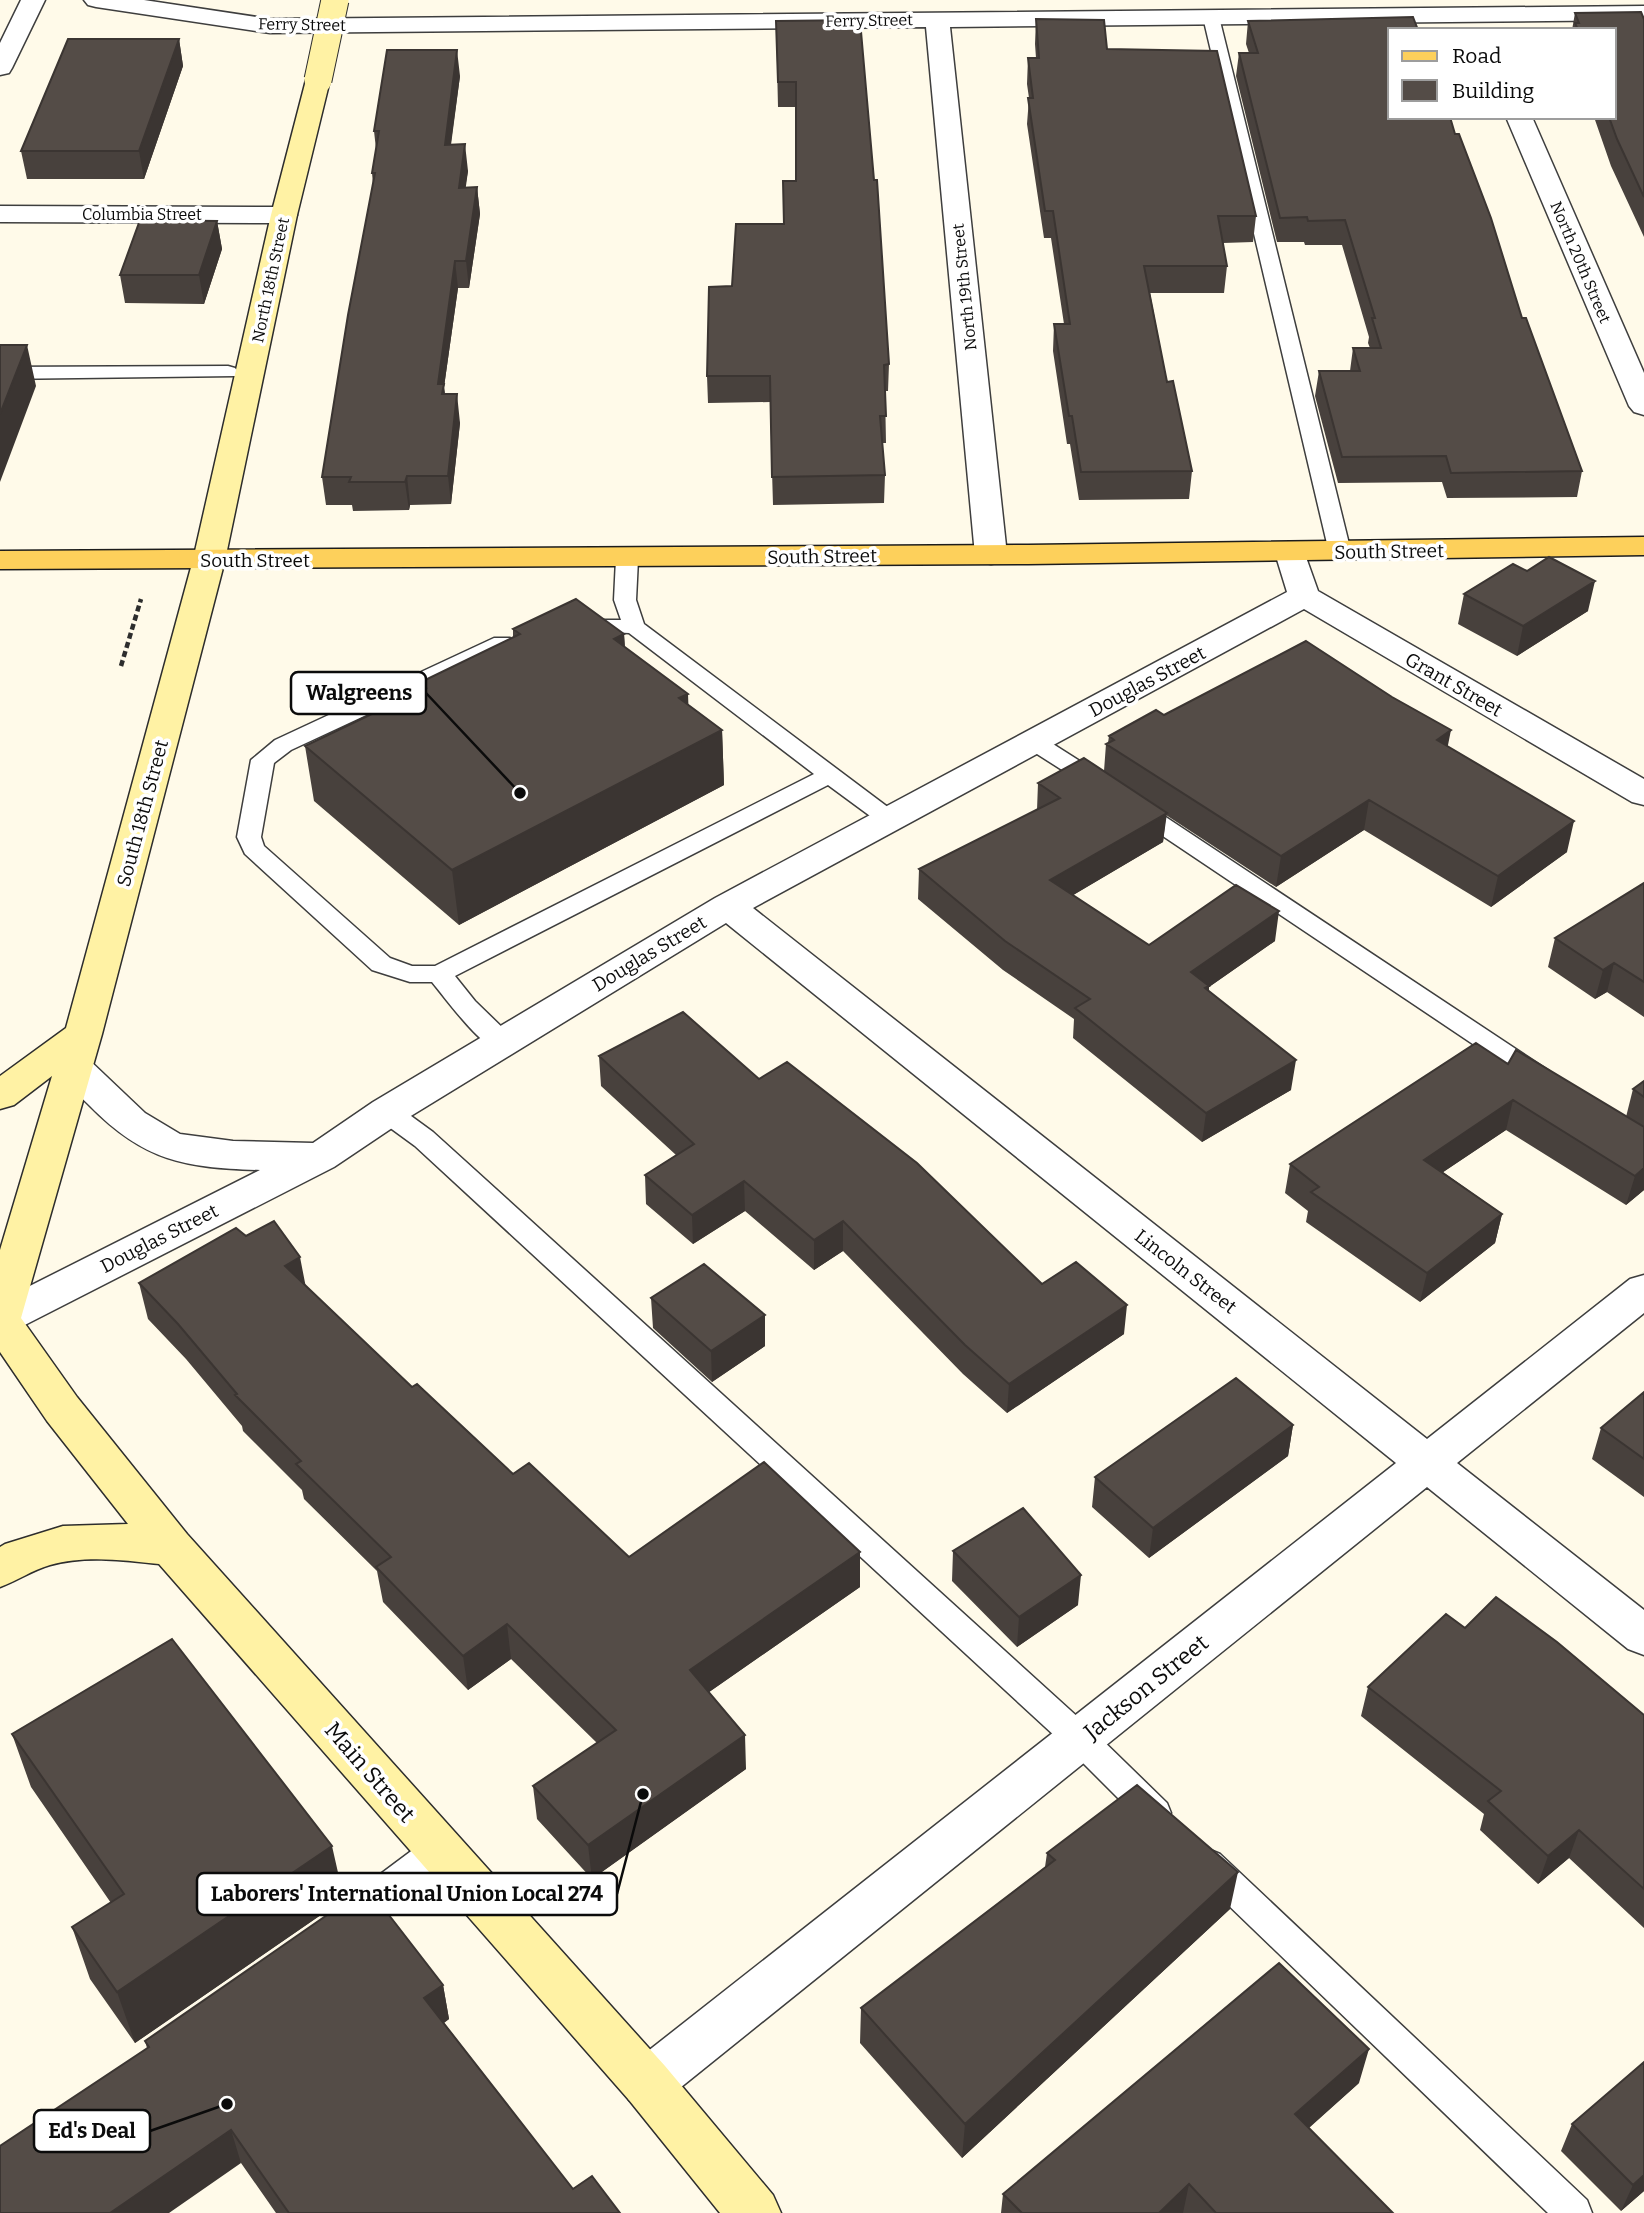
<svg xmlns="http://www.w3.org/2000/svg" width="1644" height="2213" viewBox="0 0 1644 2213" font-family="Bitter,serif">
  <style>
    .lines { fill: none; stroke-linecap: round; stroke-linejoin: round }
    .service-casing { stroke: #3e3e3e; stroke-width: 3 }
    .minor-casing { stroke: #3e3e3e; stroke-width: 3 }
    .secondary-casing { stroke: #2d2d2d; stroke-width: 3 }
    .primary-casing { stroke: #1c1c1c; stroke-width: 3 }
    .path { stroke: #2d2d2d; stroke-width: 4.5; stroke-dasharray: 6 3.5; stroke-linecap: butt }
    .service { fill: #fff; fill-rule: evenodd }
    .minor { fill: #fff; fill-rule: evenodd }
    .secondary { fill: #fff2a4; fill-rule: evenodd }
    .primary { fill: #fdd05b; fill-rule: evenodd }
    .secondary-bridge-casing { stroke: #2d2d2d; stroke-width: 29; stroke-linecap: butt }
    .secondary-bridge { stroke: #fff2a4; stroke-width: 27 }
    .wall { fill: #48413d }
    .shaded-wall { fill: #3b3532 }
    .building { fill: #544c47; stroke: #3b3532; stroke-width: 2 }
    .labels { text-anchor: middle; stroke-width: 7; stroke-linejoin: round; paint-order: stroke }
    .far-street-label { font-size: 16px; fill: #0b0b0b; stroke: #fff }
    .street-label { font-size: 19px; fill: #0b0b0b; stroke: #fff }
    .near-street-label { font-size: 23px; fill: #0b0b0b; stroke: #fff }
    .leader { fill: none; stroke: #0b0b0b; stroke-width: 2.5 }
    .callout-dot { fill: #0b0b0b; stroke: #fff; stroke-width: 2.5 }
    .callout { fill: #fff; stroke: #0b0b0b; stroke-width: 2.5 }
    .callout-label { font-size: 21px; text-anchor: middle; font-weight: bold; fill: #0b0b0b }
  </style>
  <rect width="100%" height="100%" fill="#fffae9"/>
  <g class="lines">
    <defs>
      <path id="service" d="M1211,12L1219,17L1351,552L1348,557H1332L1329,552L1203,17Z
        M228,366L235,368L238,372L235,376L0,379V367Z
        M627,553L635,554L638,559L636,600L644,624L897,814L901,819L897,824L889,827L881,824L828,785L455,976L475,1001L511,1036L515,1042L511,1048C505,1050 500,1052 495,1049C476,1040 446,999 432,982H410L372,970L245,854L237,837L251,760L275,740L494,638H510L513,643L510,648L291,750L274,763L261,837L264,846L390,958L412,966H435L814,774L629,633L569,630L566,625L569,620H621L614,600L616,559L619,554Z
        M1034,735L1042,737L1108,779L1112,784L1108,789L1100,791L1092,789L1026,747L1023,742L1026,737Z
        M1135,800L1143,802L1549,1071L1553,1077L1549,1083L1540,1086L1531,1083L1127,812L1123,807L1127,802Z
        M387,1103L396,1105L433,1132L1091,1729L1167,1803L1171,1813L1167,1823L1155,1827L1143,1823L1069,1749L415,1146L378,1119L374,1112L378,1105Z
        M438,1835L450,1840L454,1850L450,1860L359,1930L347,1934L335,1930L330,1919L335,1908L426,1840Z
        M1208,1849L1220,1854L1587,2200L1592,2213H1548L1196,1874L1191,1864L1196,1854Z"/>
      <path id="minor" d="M21,0H45L12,68L9,73L0,75V43Z
        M84,0H144L270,19L1644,6V20L950,27L1007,555L1002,562L991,564L980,562L975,555L926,27L270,33L96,7L88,5Z
        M1506,117H1532L1644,373V415L1634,412L1629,406Z
        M0,206L284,207L293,209L297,215L293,221L284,223L0,222Z
        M1291,544L1302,546L1318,591L1644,779V805L1632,802L1304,609L753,908L1427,1439L1630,1279L1644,1275V1313L1457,1463L1644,1610V1655L1628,1649L1427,1487L665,2100L647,2107L629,2100L621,2083L629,2066L1396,1463L726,923L401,1122L334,1167L15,1330L0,1335V1301L260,1170C185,1168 144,1161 90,1106C77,1093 63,1081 54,1066L60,1057L73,1053L86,1057L145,1113L180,1134L233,1141L313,1143L373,1102L715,898L1287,592L1275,553L1280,546Z"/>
      <path id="secondary" d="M318,73L327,75L330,80L297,215L225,560L102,1034L21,1318L77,1397L187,1534L665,2066L773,2195L781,2213H720L629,2100L159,1564C123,1560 85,1555 50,1565C32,1570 17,1581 0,1587V1547L5,1544L63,1526L128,1524L47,1421L0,1352V1250L52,1076L14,1105L0,1109V1076L66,1028L193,560L271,215L306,80L309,75Z"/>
      <path id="primary" d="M1644,537V555L1028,564L0,569V551L1028,545Z"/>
    </defs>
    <use href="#service" class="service-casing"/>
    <use href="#minor" class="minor-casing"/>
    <use href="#secondary" class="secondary-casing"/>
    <use href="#primary" class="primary-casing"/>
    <path class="path" d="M121,666L141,599"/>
    <use href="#service" class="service"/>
    <use href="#minor" class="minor"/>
    <use href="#secondary" class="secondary"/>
    <use href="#primary" class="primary"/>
    <defs>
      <path id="secondary-bridge" d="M318,80L335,0"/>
    </defs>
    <use href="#secondary-bridge" class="secondary-bridge-casing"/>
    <use href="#secondary-bridge" class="secondary-bridge"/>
  </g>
  <path class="wall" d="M1575,13L1644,19V237L1611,166L1594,117H1614V30H1572Z
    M1036,19L1107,49L1256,216L1253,242L1223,243L1227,266L1224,293H1150L1167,382L1192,471L1189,499L1079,500L1070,444H1067L1053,351L1054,324H1064L1051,238H1044L1027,124L1029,98L1027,84L1028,58H1036L1035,44Z
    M776,21L889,364L888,391H885L886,443H882L885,475L884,503L773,505L770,402L708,403L707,376L732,286L784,224L796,181V107H778Z
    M1248,21L1455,134L1522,318L1582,471L1577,497L1447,498L1442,482L1338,483L1315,396L1319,371H1350L1353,348H1370L1368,343L1369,337L1342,245H1305L1304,242H1277L1236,76L1239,53H1249L1246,44Z
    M179,39L183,66L144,179H27L21,151Z
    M460,76L451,145L468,171L465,188L477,187L480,214L469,288H458L444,387L445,394L460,423L451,504L410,505L409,510L353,511L352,505H326L322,477L373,184L372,173L376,149L374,131Z
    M217,221L222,249L204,304L125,303L120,275Z
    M1527,571L1588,611L1517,656L1458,624L1464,594Z
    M513,629L624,634L625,647L689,705L722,730L724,785L459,925L314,801L305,746L420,691L419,683L513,638Z
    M1164,715L1448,746L1567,852L1491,907L1364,830L1276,887L1166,815L1163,842L1073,895L1149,945L1275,941L1209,987V991L1291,1090L1202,1142L1073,1038L1074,1019L1003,970L918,899L919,869L1037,810L1038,783L1104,771L1106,744L1108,743L1109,736Z
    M1644,883V1017L1607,992L1595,999L1548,967L1555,938Z
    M599,1056L759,1079L1042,1284L1124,1334L1007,1413L963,1374L843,1251L814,1270L745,1211L693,1244L646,1204L645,1175L676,1155L601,1086Z
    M1508,1064L1626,1117L1633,1089L1644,1081V1190L1626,1205L1506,1130L1443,1172L1502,1214L1495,1243L1420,1302L1306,1222L1308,1211L1285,1193L1290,1164Z
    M139,1283L305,1286L412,1387L513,1474L629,1557L860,1552V1587L709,1692L746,1769L592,1879L537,1819L533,1786L597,1743L511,1659L468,1690L383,1602L377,1571L304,1499L302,1490L243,1431L242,1426L186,1359L148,1319Z
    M651,1298L765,1315V1346L712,1382L653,1328Z
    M1644,1392V1497L1592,1459L1601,1428Z
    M1293,1425L1288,1456L1149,1558L1092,1507L1095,1477Z
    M953,1551L1078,1605L1017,1647L952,1581Z
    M1465,1628L1644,1715V1928L1569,1858L1538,1884L1480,1830L1484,1814L1361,1716L1368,1687Z
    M12,1734L344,1899L135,2043L90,1979L72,1927L111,1903L31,1787Z
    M1047,1853L1230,1909L962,2158L860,2043L861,2008L1045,1867Z
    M366,1903L443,1985L449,2019L444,2023L573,2189L620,2213H276L241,2163L147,2048L145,2041Z
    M1644,2062V2191L1621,2211L1561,2151L1572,2124Z
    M1359,2083L1309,2128L1393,2213H1001L1003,2194Z"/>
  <path class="shaded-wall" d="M179,39L183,66L144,179L139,151Z
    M457,50L460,76L447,171L445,145Z
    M465,144L468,171L462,215L459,188Z
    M477,187L480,214L469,288L466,261Z
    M217,221L222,249L204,304L199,275Z
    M455,261L458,288L444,387L447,412L438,384Z
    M27,345L36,386L0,482V414Z
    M457,394L460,423L451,504L448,476Z
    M407,476L410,505L409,510L405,482Z
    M1595,581L1588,611L1517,656L1523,626Z
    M624,634L627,689L614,639Z
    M688,694L690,747L722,730L724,785L459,925L452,870L679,698Z
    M1451,730L1445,760L1437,740Z
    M1369,800L1364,830L1276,887L1281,856Z
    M1167,813L1163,842L1048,910L1050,880Z
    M1574,821L1567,852L1491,907L1498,876Z
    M1279,911L1275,941L1209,987L1205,1015L1191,972Z
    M1614,963L1607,992L1595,999L1603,970Z
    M1296,1060L1291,1090L1202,1142L1206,1113Z
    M1513,1100L1506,1130L1418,1189L1424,1160Z
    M1644,1168V1190L1626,1205L1635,1176Z
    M744,1181L745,1211L693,1244L692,1215Z
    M1502,1214L1495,1243L1420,1302L1427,1273Z
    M843,1221V1251L814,1270V1240Z
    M300,1257L307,1293L285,1266Z
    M1127,1305L1124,1334L1007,1413L1009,1384Z
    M765,1315V1346L712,1382L711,1351Z
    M1293,1425L1288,1456L1149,1558L1153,1528Z
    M860,1552V1587L692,1704L690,1670Z
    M1081,1575L1078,1605L1017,1647L1019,1617Z
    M507,1624L511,1659L468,1690L463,1656Z
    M745,1735L746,1769L592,1879L588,1845Z
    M1579,1830L1569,1858L1538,1884L1548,1856Z
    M332,1846L344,1899L135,2043L117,1992Z
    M1238,1872L1230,1909L962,2158L965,2124Z
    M443,1985L449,2019L431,2032L424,1998Z
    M1369,2049L1359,2083L1287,2147L1295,2114Z
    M231,2130L241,2163L169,2213H110Z
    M1644,2175V2191L1621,2211L1633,2185Z
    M1189,2184L1183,2213H1159Z"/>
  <path class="building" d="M1641,12L1644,19V197L1617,139L1609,117H1614V30H1578L1575,23H1579L1575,13Z
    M1413,17L1418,30H1390V117H1450L1455,134H1459L1491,218L1522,318H1526L1582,471L1451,473L1446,456L1342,457L1319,371H1360L1353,348H1381L1372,318H1375L1345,220L1308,221L1307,217L1280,218L1239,53H1258L1248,21Z
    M1036,19L1104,20L1107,49L1217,51L1256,216H1218L1227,266H1144L1167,382L1173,381L1192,471L1081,472L1072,416H1069L1054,324H1070L1053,211H1045L1028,98H1033L1028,58H1039Z
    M860,20L874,180H877L889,364L884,365L886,416H880L885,475L772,477L770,376H707L709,287L732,286L736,224H784L783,181H796V82H778L776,21Z
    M68,39H179L139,151H21Z
    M387,50H457L445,145L465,144L459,188L477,187L466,261H455L438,384H444L442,394H457L448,476H407L405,482H349L351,477H322L348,315L375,173H372L379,131H374Z
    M140,220L217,221L199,275H120Z
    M0,345H27L0,414Z
    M1549,557L1595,581L1523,626L1464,594L1513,564L1527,571Z
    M576,599L624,634L614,639L688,694L679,698L722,730L452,870L305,746L426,688L419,683L520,634L513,629Z
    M1306,641L1392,697L1451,730L1437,740L1574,821L1498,876L1369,800L1281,856L1106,744L1114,740L1109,736L1156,710L1164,715Z
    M1084,758L1167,813L1050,880L1149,945L1236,885L1279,911L1191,972L1209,986L1205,988L1296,1060L1206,1113L1075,1008L1090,999L1005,941L919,869L1060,798L1038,783Z
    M1644,883V982L1614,963L1603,970L1555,938Z
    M683,1012L759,1079L787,1062L917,1163L1042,1284L1076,1262L1127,1305L1009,1384L965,1345L843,1221L814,1240L744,1181L692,1215L645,1175L694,1144L599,1056Z
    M1476,1043L1508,1064L1516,1050L1644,1127V1168L1635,1176L1513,1100L1424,1160L1502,1214L1427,1273L1311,1192L1319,1187L1290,1164Z
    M1644,1081V1097L1633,1089Z
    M274,1221L300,1257L285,1266L412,1387L417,1384L513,1474L529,1463L629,1557L764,1462L860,1552L690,1670L745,1735L588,1845L533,1786L616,1730L507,1624L463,1656L376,1567L391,1557L296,1464L301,1461L235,1395L237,1394L178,1324L139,1283L236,1228L246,1236Z
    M704,1264L765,1315L711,1351L651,1298Z
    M1236,1378L1293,1425L1153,1528L1095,1477Z
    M1644,1392V1459L1601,1428Z
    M1023,1508L1081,1575L1019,1617L953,1551Z
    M1496,1597L1557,1642L1644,1715V1889L1579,1830L1548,1856L1488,1801L1501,1791L1368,1687L1446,1614L1465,1628Z
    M172,1639L332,1846L117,1992L72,1927L124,1894L12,1734Z
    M1137,1785L1238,1872L965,2124L861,2008L1055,1860L1047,1853Z
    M359,1893L366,1903L375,1897L443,1985L424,1998L573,2189L592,2176L620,2213H289L231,2130L110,2213H0V2146L149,2047L145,2041Z
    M1279,1963L1369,2049L1295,2114L1393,2213H1216L1189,2184L1159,2213H1022L1003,2194Z
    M1644,2062V2175L1633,2185L1572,2124Z"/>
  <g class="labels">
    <g class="far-street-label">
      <text transform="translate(869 20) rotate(-1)" y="6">Ferry Street</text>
      <text transform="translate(302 24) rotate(1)" y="6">Ferry Street</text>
      <text x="142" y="220">Columbia Street</text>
      <text transform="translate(1581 262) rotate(67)" y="6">North 20th Street</text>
      <text transform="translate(270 280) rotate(-78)" y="6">North 18th Street</text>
      <text transform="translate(964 287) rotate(-96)" y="6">North 19th Street</text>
    </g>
    <g class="street-label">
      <text transform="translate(1389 551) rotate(-1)" y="7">South Street</text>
      <text transform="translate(822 556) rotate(-1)" y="7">South Street</text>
      <text x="255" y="567">South Street</text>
      <text transform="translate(1147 681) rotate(-28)" y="7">Douglas Street</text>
      <text transform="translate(1454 684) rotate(30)" y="7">Grant Street</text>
      <text transform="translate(142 813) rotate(-75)" y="7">South 18th Street</text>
      <text transform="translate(649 953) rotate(-31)" y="7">Douglas Street</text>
      <text transform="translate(159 1238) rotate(-27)" y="7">Douglas Street</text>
      <text transform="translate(1186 1271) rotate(38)" y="7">Lincoln Street</text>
    </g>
    <g class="near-street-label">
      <text transform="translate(1146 1687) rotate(-39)" y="8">Jackson Street</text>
      <text transform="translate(370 1772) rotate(49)" y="8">Main Street</text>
    </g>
  </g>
  <path class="leader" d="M520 793L426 693M643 1794L617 1894M227 2104L150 2131"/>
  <g class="callout-dot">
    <circle cx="520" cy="793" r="7"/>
    <circle cx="643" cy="1794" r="7"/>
    <circle cx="227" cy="2104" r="7"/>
  </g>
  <g class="callout">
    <rect x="291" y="672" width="135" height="42" rx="7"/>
    <rect x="197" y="1873" width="420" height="42" rx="7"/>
    <rect x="34" y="2110" width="116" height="42" rx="7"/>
  </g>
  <g class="callout-label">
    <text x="359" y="700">Walgreens</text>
    <text x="407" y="1901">Laborers' International Union Local 274</text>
    <text x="92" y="2138">Ed's Deal</text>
  </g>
  <rect x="1388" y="28" width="228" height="91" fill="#ffffff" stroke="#9d9d9d" stroke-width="2"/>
  <rect x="1402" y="51" width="35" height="10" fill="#fdd05b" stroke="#9d9d9d" stroke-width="2"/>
  <text x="1452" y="63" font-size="21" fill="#0b0b0b">Road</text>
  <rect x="1402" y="80" width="35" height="21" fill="#544c47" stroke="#9d9d9d" stroke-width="2"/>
  <text x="1452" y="98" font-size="21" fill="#0b0b0b">Building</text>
</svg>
